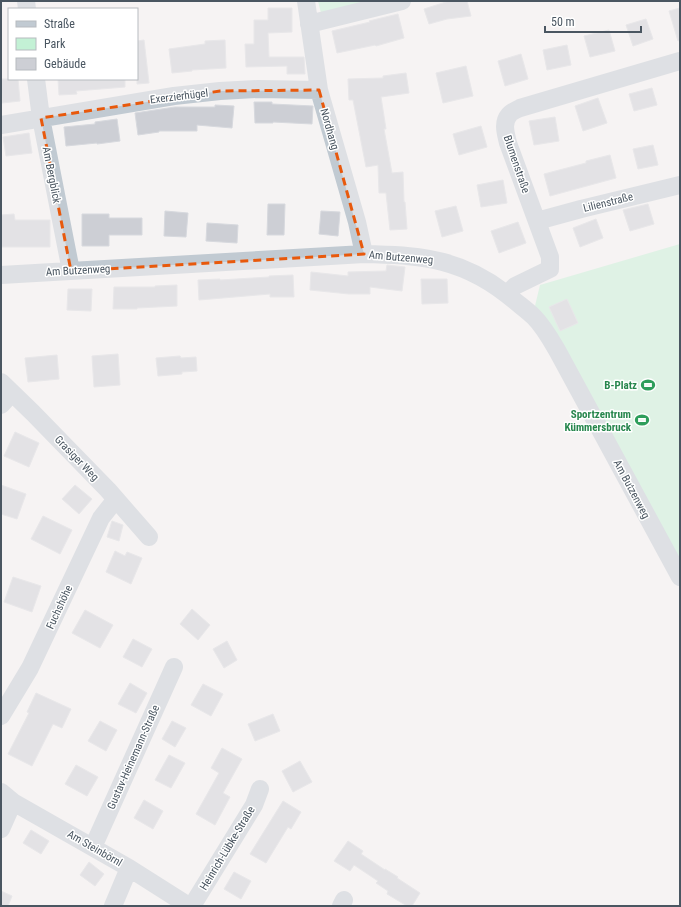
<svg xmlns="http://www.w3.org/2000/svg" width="681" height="907" viewBox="0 0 681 907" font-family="'Roboto Condensed',sans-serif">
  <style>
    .green { fill: #c3f1d5 }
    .building { fill: #cdcfd5; stroke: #d7d9de }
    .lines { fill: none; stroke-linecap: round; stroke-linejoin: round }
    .minor { stroke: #c1cad2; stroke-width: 18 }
    .marked { fill: none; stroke: #e8590c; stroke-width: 3; stroke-dasharray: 8 5; stroke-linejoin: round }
    .labels { text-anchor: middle; stroke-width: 3; stroke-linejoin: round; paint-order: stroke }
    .street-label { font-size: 11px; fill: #4a5661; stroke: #fff }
    .leisure-label { font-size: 11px; font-weight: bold; fill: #27864d; stroke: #fff; text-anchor: end }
  </style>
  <rect width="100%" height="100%" fill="#f5f3f3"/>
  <path class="green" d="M318,1H375L321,13Z
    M680,244V565L562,342L535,306L540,285Z"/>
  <path class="building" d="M449,1H467L471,16L447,19L429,24L424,9Z
    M268,8H292V32L268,33L269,57H304L305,74H287V66L246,67L245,44H254V20H268Z
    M680,8V40L678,41L669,11Z
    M398,14L404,38L376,46L375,45L337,53L332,31L370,22L369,21Z
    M646,19L653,39L633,46L626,25Z
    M609,30L615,51L590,57L584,36Z
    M144,40L149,83L137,84V41Z
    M225,40L226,68L192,70V71L172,73L169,49L205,44V41Z
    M567,45L571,65L547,70L543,50Z
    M521,54L528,79L505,86L498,61Z
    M466,66L473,96L443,103L436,73Z
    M406,73L409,93L381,97L386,129H384L392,173L403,172L404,202H405L407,229L390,230L386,193H379L378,165L366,167L353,100H349L348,79L383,78V76Z
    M1,79H18L20,101L2,103Z
    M58,79H125V87L76,91L77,94L59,95Z
    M652,88L657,105L634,111L629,94Z
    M598,98L607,123L583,131L575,106Z
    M254,102H272V104L313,106L312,124L273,122V123H255Z
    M215,105L234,106L232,128L197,125V131H159V132L138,135L135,113L175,107H215Z
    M555,117L559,141L534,145L529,121Z
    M117,119L120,141L97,144V143L66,146L64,127L95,124V122Z
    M481,126L487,147L459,155L453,134Z
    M29,133L32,153L6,156L3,137Z
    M653,145L658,165L638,169L633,149Z
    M610,155L616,178L550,196L544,174L586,163V161Z
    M503,180L507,203L481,207L477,185Z
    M268,204H285L284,235H267Z
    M648,204L654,224L630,231L623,210Z
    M456,206L463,231L442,237L435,211Z
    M165,211L188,213L186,237L164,236Z
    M321,211L340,212L338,236L319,234Z
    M14,214L15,220H50V247H1V215Z
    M82,214H109V218H142V235H109V246H82Z
    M596,219L603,238L580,247L573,228Z
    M518,222L526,243L499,253L491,231Z
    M207,223L238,225L237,243L206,241Z
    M387,265L405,267L402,291L370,287V294H349L310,290L311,272L348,276V272L386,271Z
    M293,275L294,297H270V294L199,300L198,280L220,279V280L269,277V276Z
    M421,279H447L448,303L422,304Z
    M177,285V306L137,308V309H113L114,287H155V286Z
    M68,289H92L91,311L67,310Z
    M567,299L578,323L560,331L549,307Z
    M118,354L120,385L94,387L92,356Z
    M57,355L59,379L28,382L25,358Z
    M180,356L181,358L196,357L197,371L182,372V374L158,376L156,358Z
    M15,432L39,443L29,467L4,456Z
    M1,485L26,494L17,519L1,514Z
    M75,485L92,499L79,514L62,499Z
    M43,516L72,530L60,554L31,539Z
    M112,521L123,525L119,541L107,537Z
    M115,551L125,556L127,552L142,558L131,584L106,572Z
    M13,577L41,586L32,612L4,602Z
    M192,609L210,625L198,640L180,624Z
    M85,610L113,625L100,648L72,633Z
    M133,639L152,649L142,667L123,657Z
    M227,641L237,660L224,668L213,649Z
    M130,683L147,693L136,713L118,704Z
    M203,684L223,694L211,716L191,705Z
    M36,693L71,709L62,728L53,724L32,766L8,754L29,713L27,712Z
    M273,714L280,731L255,741L248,724Z
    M100,721L117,730L106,751L88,741Z
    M172,721L186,728L175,747L162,739Z
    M222,748L242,759L223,793L230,797L215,825L196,814L219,773L211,768Z
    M169,755L185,763L171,788L155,780Z
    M300,761L312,782L293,792L282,771Z
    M76,765L98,777L87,796L65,784Z
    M144,800L163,811L153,829L134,818Z
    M283,801L301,812L291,829L288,827L266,863L250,854Z
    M31,830L49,841L41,854L23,843Z
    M348,841L363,851L361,854L385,870V869L398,877L397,878L420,893L412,906H407L387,894L388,891L376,883L378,881L354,865L350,871L334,861Z
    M89,862L104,874L95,886L80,875Z
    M234,872L251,881L241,899L224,889Z
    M1,891L12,896L8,906H1Z"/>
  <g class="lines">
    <path class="minor" d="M26,1L27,9
      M306,1L319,90L357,222L364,254
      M309,24L402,1
      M36,79L41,118L71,271
      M1,125L174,96L220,91L258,89L319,90
      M537,221L581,209L680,185
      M1,275L364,254C390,255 418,255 443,262C470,269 494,283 515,301C521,306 528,311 534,317C544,327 551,340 558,352L680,577
      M507,294L515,286L550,269V257L508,143C506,134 502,123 509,115C511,112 516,110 520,108L680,61
      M1,382L33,413L108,490L149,537
      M1,405L12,393
      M1,716L30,668L101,518L116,499
      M1,792L13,802L129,868L189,906
      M1,829L13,802
      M93,847L174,667
      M113,906L129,868
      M192,906L254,805L260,789
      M341,906L344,900"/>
  </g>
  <path d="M0 0H681V907H0ZM319,90L364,254L71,271L41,118L220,91Z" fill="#f5f3f3" fill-opacity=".55" fill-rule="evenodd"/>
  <path class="marked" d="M319,90L364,254L71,271L41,118L220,91Z"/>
  <defs>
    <symbol id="stadium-bare" viewBox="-9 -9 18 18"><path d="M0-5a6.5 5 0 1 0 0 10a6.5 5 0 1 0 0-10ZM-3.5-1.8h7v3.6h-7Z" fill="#2e9e5b" stroke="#fff" stroke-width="2.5" paint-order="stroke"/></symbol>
  </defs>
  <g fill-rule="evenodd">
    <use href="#stadium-bare" x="638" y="375" width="20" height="20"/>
    <use href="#stadium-bare" x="632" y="410" width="20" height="20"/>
  </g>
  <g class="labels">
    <g class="street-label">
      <text transform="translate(179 96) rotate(-7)" y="4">Exerzierhügel</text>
      <text transform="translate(330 129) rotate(74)" y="4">Nordhang</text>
      <text transform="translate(517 164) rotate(71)" y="4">Blumenstraße</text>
      <text transform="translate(52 175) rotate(79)" y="4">Am Bergblick</text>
      <text transform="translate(608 202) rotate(-14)" y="4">Lilienstraße</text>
      <text transform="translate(401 257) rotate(5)" y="4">Am Butzenweg</text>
      <text transform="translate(78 270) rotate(-3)" y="4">Am Butzenweg</text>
      <text transform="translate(77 458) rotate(46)" y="4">Grasiger Weg</text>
      <text transform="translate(632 489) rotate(62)" y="4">Am Butzenweg</text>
      <text transform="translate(59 607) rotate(-65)" y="4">Fuchshöhe</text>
      <text transform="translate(133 757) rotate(-66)" y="4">Gustav-Heinemann-Straße</text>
      <text transform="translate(95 848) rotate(30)" y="4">Am Steinbörnl</text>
      <text transform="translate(227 848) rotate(-59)" y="4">Heinrich-Lübke-Straße</text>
    </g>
    <g class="leisure-label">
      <text x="637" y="389">B-Platz</text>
      <text x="631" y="418">Sportzentrum<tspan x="631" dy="13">Kümmersbruck</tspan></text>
    </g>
  </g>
  <rect width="681" height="907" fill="none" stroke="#4a5661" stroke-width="4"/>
  <rect x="8" y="8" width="130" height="72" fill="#ffffff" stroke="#b7bbc0"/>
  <rect x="16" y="21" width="20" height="6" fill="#c1cad2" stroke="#b7bbc0"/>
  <text x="44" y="28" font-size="12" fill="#4a5661">Straße</text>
  <rect x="16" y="38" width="20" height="12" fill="#c3f1d5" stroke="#b7bbc0"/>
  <text x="44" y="48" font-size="12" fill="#4a5661">Park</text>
  <rect x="16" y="58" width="20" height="12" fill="#cdcfd5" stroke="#b7bbc0"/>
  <text x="44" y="68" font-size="12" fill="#4a5661">Gebäude</text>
  <path d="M545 26v6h96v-6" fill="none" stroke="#4a5661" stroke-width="2"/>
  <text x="551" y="26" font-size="12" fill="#4a5661" stroke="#ffffff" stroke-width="3" paint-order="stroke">50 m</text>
</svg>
